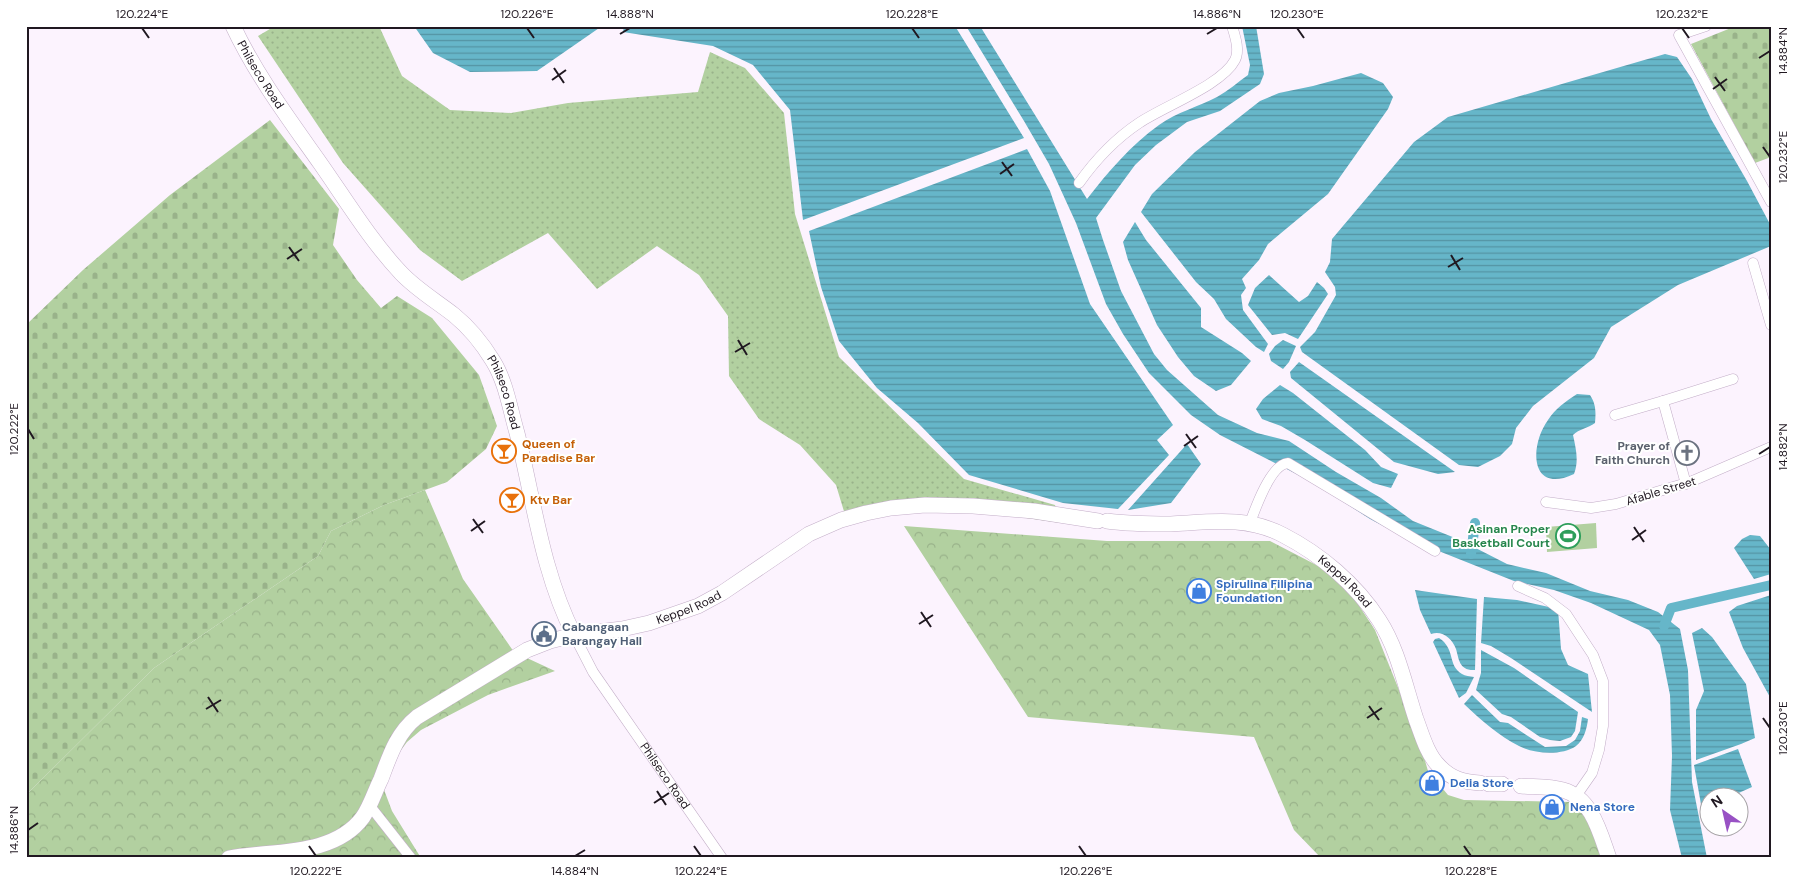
<svg xmlns="http://www.w3.org/2000/svg" width="1797" height="884" viewBox="0 0 1797 884" font-family="'DM Sans',sans-serif">
  <style>
    .grass { fill: url(#grass-dots) }
    .forest { fill: url(#forest-crowns) }
    .cemetery { fill: url(#cemetery-stones) }
    .garden { fill: #b2d0a0 }
    .water { fill: url(#water-rules) }
    .lines { fill: none; stroke-linecap: round; stroke-linejoin: round }
    .canal { stroke: #66b6c9; stroke-width: 10 }
    .street-casing { stroke: #c3aec8; stroke-width: 11 }
    .secondary-casing { stroke: #c3aec8; stroke-width: 16 }
    .street { stroke: #fff; stroke-width: 10 }
    .secondary { stroke: #fff; stroke-width: 15 }
    .ticks { fill: none; stroke: #201821; stroke-width: 2 }
    .labels { text-anchor: middle; stroke-width: 4; stroke-linejoin: round; paint-order: stroke }
    .street-label { font-size: 12px; fill: #201821; stroke: #fff }
    .food-label { font-size: 12px; font-weight: bold; fill: #c56008; stroke: #fff; text-anchor: start }
    .worship-label { font-size: 12px; font-weight: bold; fill: #5b616d; stroke: #fff; text-anchor: end }
    .leisure-label { font-size: 12px; font-weight: bold; fill: #27864d; stroke: #fff; text-anchor: end }
    .shop-label { font-size: 12px; font-weight: bold; fill: #366cbe; stroke: #fff; text-anchor: start }
    .service-label { font-size: 12px; font-weight: bold; fill: #4e5e75; stroke: #fff; text-anchor: start }
    .neatline { fill: none; stroke: #201821; stroke-width: 2 }
    .ticks-label { font-size: 12px; text-anchor: middle; fill: #201821 }
  </style>
  <defs>
    <pattern id="grass-dots" width="8" height="8" patternUnits="userSpaceOnUse" patternTransform="scale(1.25)"><rect width="8" height="8" fill="#b2d0a0"/><path d="M2 2h.1M6 6h.1" fill="none" stroke="#99b28a" stroke-width="1.8" stroke-linecap="round"/></pattern>
    <pattern id="forest-crowns" width="20" height="18" patternUnits="userSpaceOnUse" patternTransform="scale(1.25)"><rect width="20" height="18" fill="#b2d0a0"/><path d="M2 6a3 3 0 1 1 6 0M12 15a3 3 0 1 1 6 0" fill="none" stroke="#99b28a"/></pattern>
    <pattern id="cemetery-stones" width="16" height="16" patternUnits="userSpaceOnUse" patternTransform="scale(1.25)"><rect width="16" height="16" fill="#b2d0a0"/><path d="M2 7V4a2 2 0 0 1 4 0v3zM10 15v-3a2 2 0 0 1 4 0v3z" fill="#99b28a"/></pattern>
    <pattern id="water-rules" width="6" height="5" patternUnits="userSpaceOnUse" patternTransform="scale(1.25)"><rect width="6" height="5" fill="#66b6c9"/><path d="M0 2.5h6" fill="none" stroke="#5493a3"/></pattern>
  </defs>
  <rect width="100%" height="100%" fill="#fcf3fe"/>
  <path class="grass" d="M275,26H379L402,76L450,110L511,113L568,103L698,92L710,52L745,68L784,113L795,214L839,357L964,479L1055,505L1061,523L925,503L846,518L836,485L800,445L759,419L729,376L728,316L699,275L657,246L597,289L548,233L462,281L420,250L343,163L258,36Z"/>
  <path class="forest" d="M425,490L463,579L514,652L555,671L488,695L421,730L407,742L395,758L383,787L392,811L421,858H26V795L154,668L318,556L331,531L384,505Z
    M904,526L1107,541H1270L1326,570L1352,595L1375,630L1419,740L1428,771L1448,795L1464,800L1572,802L1587,816L1605,858H1321L1294,830L1254,737L1028,717Z"/>
  <path class="cemetery" d="M1736,26H1771V157L1755,163L1691,44Z
    M270,120L339,209L333,245L357,280L381,308L397,296L432,318L479,375L497,426L486,449L447,482L384,505L331,531L318,556L154,668L26,795V325L83,270L170,195Z"/>
  <path class="garden" d="M1596,523L1597,548L1547,552L1546,527Z"/>
  <path class="water" d="M414,26H602L537,71L470,72L433,53Z
    M624,26H955L1024,138L803,220L790,110L753,65L713,46L623,32Z
    M966,26H980L1087,199C1108,172 1131,145 1159,125C1177,112 1198,107 1217,97C1228,91 1238,82 1248,75L1250,65L1242,26H1256L1264,74L1260,84L1220,111L1187,122L1156,145L1135,165L1096,218L1103,240L1121,291L1154,354L1167,370L1218,415L1257,433L1289,441L1336,472L1381,498L1413,521L1460,540L1507,564L1546,573L1590,591L1628,600L1658,612L1680,629L1688,670L1692,782L1707,858H1682L1670,810L1672,756L1670,695L1660,645L1649,630L1591,603L1554,590L1514,581L1406,538L1370,519L1314,483L1220,435L1191,415L1149,373L1123,334L1106,304L1076,223L1049,164L1024,121Z
    M1665,54L1677,57L1692,79L1711,119L1747,181L1771,226V246L1678,285L1611,327L1594,358L1533,406L1516,428L1512,444L1500,456L1478,467L1459,465L1302,352L1300,347L1315,332L1336,295L1335,287L1325,272L1330,262L1332,239L1414,142L1448,117Z
    M1361,73L1383,83L1393,97L1388,109L1328,194L1268,244L1259,260L1242,279L1246,288L1241,295L1243,310L1268,344L1264,352L1256,347L1226,319L1214,299L1196,282L1141,212L1152,194L1195,152L1260,101L1279,93L1313,86Z
    M1027,149L1050,191L1090,304L1173,425L1157,440L1169,455L1118,509L1063,503L969,475L918,423L877,388L839,341L821,287L809,231Z
    M1135,222L1146,240L1201,308V327L1242,353L1251,361L1231,385L1216,391L1194,376L1178,357L1157,325L1128,260L1123,242Z
    M1269,275L1299,302L1308,296L1317,282L1324,288L1328,294L1298,339L1285,333L1272,335L1248,305L1255,288Z
    M1283,340L1296,346L1289,362L1283,369L1271,361L1269,354L1275,346Z
    M1299,362L1455,472L1438,474L1394,462L1291,378L1290,372Z
    M1280,385L1293,393L1365,450L1381,467L1398,474L1391,488L1373,483L1305,440L1281,426L1262,419L1256,409L1263,399Z
    M1577,394L1590,395C1596,404 1596,412 1595,423C1588,428 1579,429 1573,435C1576,449 1579,461 1574,474C1530,495 1529,446 1548,420C1555,409 1566,401 1577,394Z
    M1187,444L1201,464L1171,503L1128,510Z
    M1750,535L1760,536L1771,550V574L1754,579L1734,548L1742,539Z
    M1415,590L1477,599L1475,670C1459,671 1459,659 1456,649C1452,638 1442,630 1431,634L1420,610Z
    M1771,595V699L1743,648L1729,612L1737,606Z
    M1484,597L1517,600L1558,609L1561,649L1568,665L1588,674L1592,712L1511,658L1491,646L1481,643Z
    M1702,628L1712,637L1746,684L1755,738L1741,744L1696,760V710L1704,691L1692,633Z
    M1439,638C1456,649 1447,665 1462,674C1465,676 1470,676 1474,677L1466,693L1459,698L1433,642L1435,639Z
    M1481,650L1514,668L1578,712L1575,731L1571,737L1560,741L1550,740L1540,737L1511,717L1502,714L1476,690L1481,673Z
    M1472,695L1500,722L1508,723L1545,747L1566,746L1575,740L1580,731L1582,717L1588,719C1587,728 1584,740 1576,746C1562,756 1534,754 1519,746C1499,736 1481,720 1464,704Z
    M1738,749L1752,787L1732,796H1710L1709,807L1702,810L1694,765Z"/>
  <g class="lines">
    <path class="canal" d="M1471,554L1475,523
      M1664,626L1671,608L1771,585"/>
    <defs>
      <g id="street">
        <path d="M1706,26L1679,35L1771,202"/>
        <path d="M1079,183C1096,159 1115,139 1139,123C1164,106 1222,85 1235,60C1240,50 1235,36 1232,26"/>
        <path d="M1753,263L1771,325"/>
        <path d="M1663,401L1686,484"/>
        <path d="M1615,415L1663,401L1733,379"/>
        <path d="M1546,502L1591,508L1616,504L1690,482L1771,447"/>
        <path d="M1250,523C1255,509 1271,464 1288,463L1435,551"/>
        <path d="M1518,586L1545,598L1566,614L1593,655L1603,681V726L1599,750L1592,773L1576,796"/>
        <path id="s1" d="M574,635L593,672L722,858"/>
        <path d="M370,806L411,858"/>
      </g>
      <g id="secondary">
        <path id="s2" d="M233,26C256,75 289,119 320,163C346,200 370,240 401,273C416,289 436,301 454,315C470,328 482,343 493,361C506,382 510,409 517,433C534,501 542,572 574,635"/>
        <path id="s3" d="M1107,521C1128,524 1150,524 1171,524C1210,522 1247,516 1283,535C1320,554 1356,584 1379,620C1398,649 1405,686 1416,719C1422,735 1427,754 1439,766C1451,779 1464,782 1480,783"/>
        <path d="M1489,784H1502"/>
        <path d="M1521,786C1534,787 1550,786 1563,790C1592,798 1600,833 1609,858"/>
        <path id="s4" d="M229,858C272,850 334,857 363,817C371,805 375,791 381,779C390,755 397,733 417,717L527,650L550,641L574,635L622,629L649,623L698,606L722,593L809,534L841,520L866,513L891,508L925,505L973,506L1034,511L1098,521"/>
      </g>
    </defs>
    <use href="#street" class="street-casing"/>
    <use href="#secondary" class="secondary-casing"/>
    <use href="#street" class="street"/>
    <use href="#secondary" class="secondary"/>
  </g>
  <path class="ticks" d="M142,28L149,38M527,28L534,38M912,28L919,38M1297,28L1304,38M1682,28L1689,38M620,34L630,28M1207,34L1217,28M1759,58L1770,51M554,68L564,83M1715,77L1725,91M552,80L566,70M1713,89L1727,79M1763,147L1770,157M1002,162L1012,176M1000,174L1014,164M289,247L299,261M1451,255L1460,270M287,259L302,249M1448,267L1463,258M738,340L747,355M735,352L750,343M28,429L34,439M1186,434L1196,448M1184,446L1198,436M1759,454L1770,447M473,519L483,533M1634,527L1644,542M471,531L485,521M1632,540L1646,530M921,612L931,627M919,624L933,615M208,697L218,712M1369,706L1379,720M206,709L221,700M1367,718L1382,708M1763,718L1770,728M657,791L666,805M654,803L669,793M28,830L38,823M309,846L316,856M694,846L701,856M1079,846L1086,856M1464,846L1471,856M575,856L585,850"/>
  <defs>
    <symbol id="bar-ring" viewBox="-11 -11 22 22"><circle r="9.5" fill="#fff" stroke="#e8710a" stroke-width="1.5"/><path d="M-6-5H6L.8 .8V4.5H3.5V6h-7V4.5H-.8V.8Z" fill="#e8710a"/></symbol>
    <symbol id="church-ring" viewBox="-11 -11 22 22"><circle r="9.5" fill="#fff" stroke="#6b7280" stroke-width="1.5"/><path d="M-1.2-6h2.4v3.5h3.3v2.4h-3.3V6h-2.4V-.1h-3.3v-2.4h3.3Z" fill="#6b7280"/></symbol>
    <symbol id="stadium-ring" viewBox="-11 -11 22 22"><circle r="9.5" fill="#fff" stroke="#2e9e5b" stroke-width="1.5"/><path d="M0-5a6.5 5 0 1 0 0 10a6.5 5 0 1 0 0-10ZM-3.5-1.8h7v3.6h-7Z" fill="#2e9e5b"/></symbol>
    <symbol id="shop-ring" viewBox="-11 -11 22 22"><circle r="9.5" fill="#fff" stroke="#3f7fe0" stroke-width="1.5"/><path d="M-5-2.5h2.3a2.7 3.5 0 0 1 5.4 0H5L5.5 6h-11ZM-1.5-2.5h3a1.5 2.3 0 0 0-3 0Z" fill="#3f7fe0"/></symbol>
    <symbol id="civic-ring" viewBox="-11 -11 22 22"><circle r="9.5" fill="#fff" stroke="#5c6f8a" stroke-width="1.5"/><path d="M-.6-6.5H3V-4.5H.6V-3L4-1V1h2V6H-6V1h2V-1L-.6-3ZM-1.2 2.5V6h2.4V2.5Z" fill="#5c6f8a"/></symbol>
  </defs>
  <g fill-rule="evenodd">
    <use href="#bar-ring" x="490" y="437" width="28" height="28"/>
    <use href="#church-ring" x="1673" y="439" width="28" height="28"/>
    <use href="#bar-ring" x="498" y="486" width="28" height="28"/>
    <use href="#stadium-ring" x="1554" y="522" width="28" height="28"/>
    <use href="#shop-ring" x="1185" y="577" width="28" height="28"/>
    <use href="#civic-ring" x="530" y="620" width="28" height="28"/>
    <use href="#shop-ring" x="1418" y="769" width="28" height="28"/>
    <use href="#shop-ring" x="1538" y="793" width="28" height="28"/>
  </g>
  <g class="labels">
    <g class="street-label">
      <text dy="4" stroke="none"><textPath href="#s2" startOffset="56">Philseco Road</textPath></text>
      <text dy="4" stroke="none"><textPath href="#s2" startOffset="461">Philseco Road</textPath></text>
      <text transform="translate(1661 491) rotate(-17)" y="4">Afable Street</text>
      <text dy="4" stroke="none"><textPath href="#s3" startOffset="256">Keppel Road</textPath></text>
      <text dy="4" stroke="none"><textPath href="#s4" startOffset="556">Keppel Road</textPath></text>
      <text dy="4" stroke="none"><textPath href="#s1" startOffset="168">Philseco Road</textPath></text>
    </g>
    <g class="food-label">
      <text x="522" y="448">Queen of<tspan x="522" dy="14">Paradise Bar</tspan></text>
      <text x="530" y="504">Ktv Bar</text>
    </g>
    <g class="worship-label">
      <text x="1670" y="450">Prayer of<tspan x="1670" dy="14">Faith Church</tspan></text>
    </g>
    <g class="leisure-label">
      <text x="1550" y="533">Asinan Proper<tspan x="1550" dy="14">Basketball Court</tspan></text>
    </g>
    <g class="shop-label">
      <text x="1216" y="588">Spirulina Filipina<tspan x="1216" dy="14">Foundation</tspan></text>
      <text x="1450" y="787">Delia Store</text>
      <text x="1570" y="811">Nena Store</text>
    </g>
    <g class="service-label">
      <text x="562" y="631">Cabangaan<tspan x="562" dy="14">Barangay Hall</tspan></text>
    </g>
  </g>
  <rect width="1797" height="884" fill="none" stroke="#ffffff" stroke-width="55"/>
  <g transform="translate(1724 812) rotate(326)"><circle r="24" fill="#ffffff" stroke="#a6a3a6"/>
  <path d="M0-4L9 19L0 12L-9 19Z" fill="#9851c4"/>
  <text y="-8" font-size="14" font-weight="bold" text-anchor="middle" fill="#201821">N</text>
  </g>
  <rect x="28" y="28" width="1742" height="828" class="neatline"/>
  <g class="ticks-label">
    <text x="142" y="18">120.224°E</text>
    <text x="527" y="18">120.226°E</text>
    <text x="630" y="18">14.888°N</text>
    <text x="912" y="18">120.228°E</text>
    <text x="1217" y="18">14.886°N</text>
    <text x="1297" y="18">120.230°E</text>
    <text x="1682" y="18">120.232°E</text>
    <text transform="translate(1783 51) rotate(-90)" y="4">14.884°N</text>
    <text transform="translate(1783 157) rotate(-90)" y="4">120.232°E</text>
    <text transform="translate(14 429) rotate(-90)" y="4">120.222°E</text>
    <text transform="translate(1783 447) rotate(-90)" y="4">14.882°N</text>
    <text transform="translate(1783 728) rotate(-90)" y="4">120.230°E</text>
    <text transform="translate(14 830) rotate(-90)" y="4">14.886°N</text>
    <text x="316" y="875">120.222°E</text>
    <text x="575" y="875">14.884°N</text>
    <text x="701" y="875">120.224°E</text>
    <text x="1086" y="875">120.226°E</text>
    <text x="1471" y="875">120.228°E</text>
  </g>
</svg>
